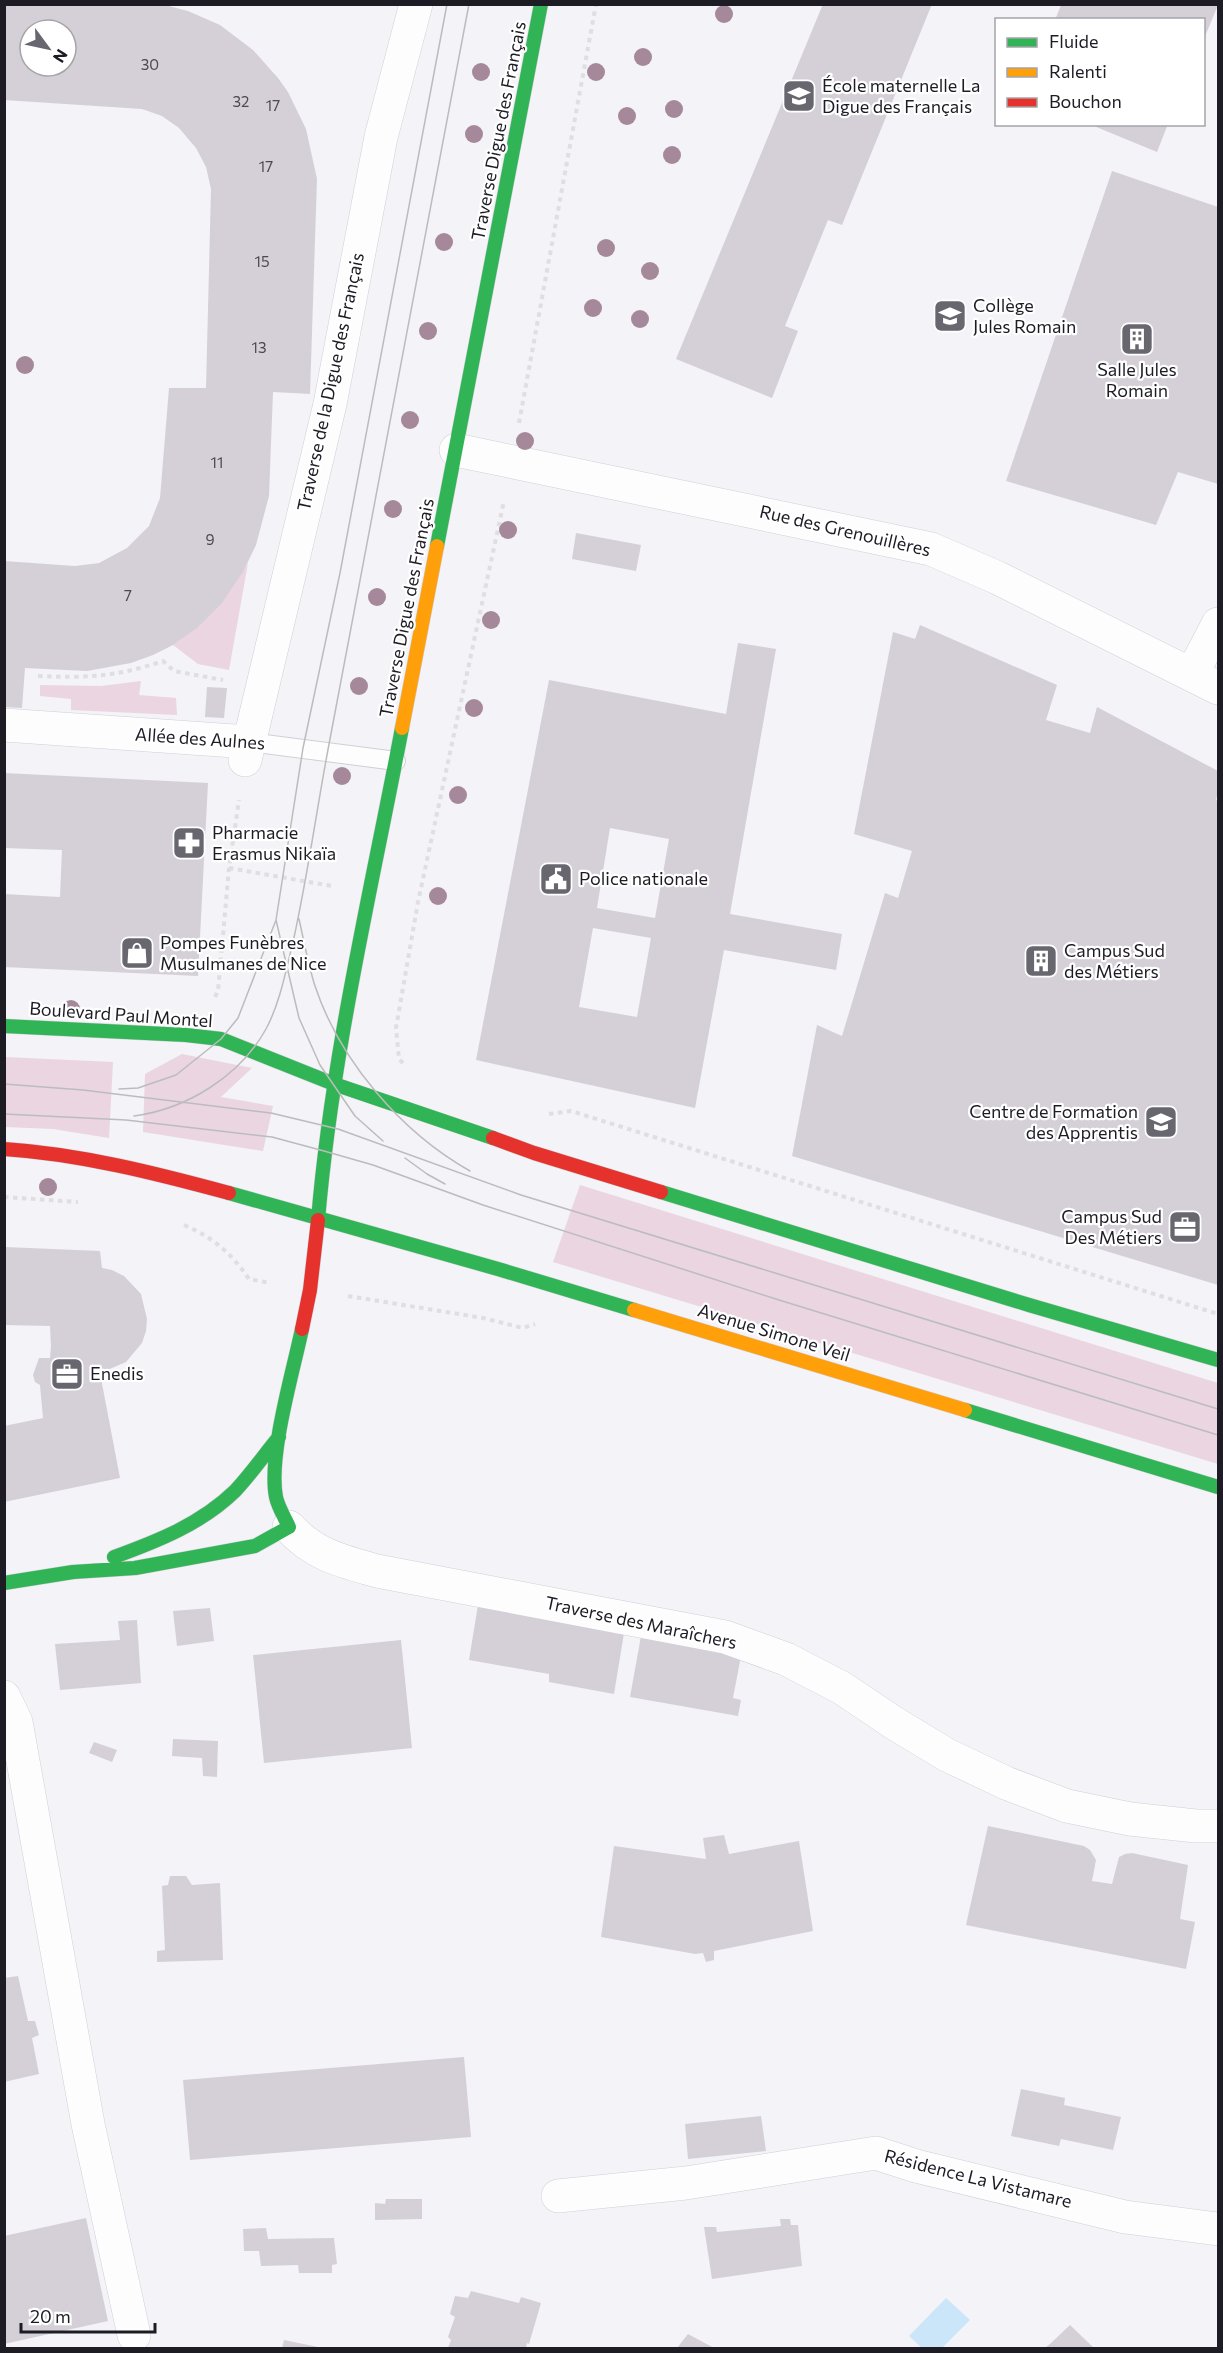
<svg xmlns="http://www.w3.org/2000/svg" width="1223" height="2353" viewBox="0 0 1223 2353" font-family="Commissioner,sans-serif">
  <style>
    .green { fill: #ead5e1 }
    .water { fill: #cce6f9 }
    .building { fill: #d5d0d8; fill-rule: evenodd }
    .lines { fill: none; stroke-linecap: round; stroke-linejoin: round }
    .lane-casing { stroke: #d0cfd6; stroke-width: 20 }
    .street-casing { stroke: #d0cfd6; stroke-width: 34 }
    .fast-casing { stroke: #d0cfd6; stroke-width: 15 }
    .slow-casing { stroke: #d0cfd6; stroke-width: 15 }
    .jam-casing { stroke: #d0cfd6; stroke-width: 15 }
    .path { stroke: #dfdfe1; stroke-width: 4; stroke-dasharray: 4.5 4.5; stroke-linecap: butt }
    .lane { stroke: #fdfdfe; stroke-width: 18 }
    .street { stroke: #fdfdfe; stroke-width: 33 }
    .fast { stroke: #30b455; stroke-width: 14 }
    .slow { stroke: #ff9f0a; stroke-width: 14 }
    .jam { stroke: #e5322d; stroke-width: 14 }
    .tram { stroke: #bcbcbd; stroke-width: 1.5 }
    .tree { fill: #a5899a }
    .labels { text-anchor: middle; stroke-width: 4.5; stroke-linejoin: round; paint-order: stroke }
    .number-label { font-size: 15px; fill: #4b4952 }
    .poi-label { font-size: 18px; fill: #1d1c25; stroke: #fff; text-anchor: start }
    .street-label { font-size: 18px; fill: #1d1c25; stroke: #fff }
  </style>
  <rect width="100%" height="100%" fill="#f3f3f8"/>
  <path class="green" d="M248,563L229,670L198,664L173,645C207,621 227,599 248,563Z
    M141,681L139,695L176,698L177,715L71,710V699L40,696V685L101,686Z
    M182,1054L252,1068L221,1097L273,1106L263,1151L143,1132L145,1074Z
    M5,1057L113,1062L109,1138L53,1129L5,1127Z
    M580,1185L1218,1383V1464L553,1262Z"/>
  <path class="water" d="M946,2298L970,2320L942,2348H922L909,2336Z"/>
  <path class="building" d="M4,4H161L188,11L220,25L253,50L278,78L288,92L306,129L317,179L310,394L273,392L269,496L256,545L243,572L222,603L197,628L173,645L153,655L131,663L87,671L25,668L22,708L4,707V561L75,566L99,563L127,548L149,526L160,498L169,388H206L211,189L206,167L196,148L179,128L162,116L142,109L4,100ZM30,30H66V66H30Z
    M823,4H932L842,225L828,220L785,326L798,331L772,398L676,359Z
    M1061,5H1218L1204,39V20H1055Z
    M1089,124H1168L1157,152Z
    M1112,171L1218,207V484L1178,472L1156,525L1006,481Z
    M576,533L641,545L636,571L572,559Z
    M920,625L1057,685L1046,720L1090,733L1097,707L1218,771V791L1216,800L1218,801V1285L792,1156L817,1025L842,1036L885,893L898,898L912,851L854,834L893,632L915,639Z
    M738,643L776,649L730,914L842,934L836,970L724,950L695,1108L476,1060L549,680L726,714ZM610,828L669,839L655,918L597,908ZM593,928L651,938L637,1017L579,1007Z
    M207,687L227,688L224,718L205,717Z
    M4,773L208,783L198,976L4,967V894L60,897L62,850L4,848Z
    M5,1247L100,1251L102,1268L112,1270L124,1276L141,1294L147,1319L146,1331L142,1343L126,1362L100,1373L120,1478L4,1502V1426L43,1418L40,1385L35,1382L33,1375L39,1358H50L51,1346L50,1326L5,1325Z
    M478,1605L624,1633L614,1694L549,1682V1674L469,1660Z
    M210,1608L214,1641L177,1646L173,1611Z
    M137,1620L141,1683L60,1690L55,1644L120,1640L118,1621Z
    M641,1636L741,1656L733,1698L741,1700L738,1716L630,1697Z
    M401,1640L412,1748L264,1763L253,1655Z
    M173,1739L218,1741L217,1777L203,1776L202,1758L172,1756Z
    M94,1742L117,1750L112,1762L89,1753Z
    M988,1826L1084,1846L1090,1850L1096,1860L1092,1881L1112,1884L1119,1857L1125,1854L1132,1853L1188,1865L1180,1919L1195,1922L1186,1969L966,1925Z
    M724,1835L729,1854L799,1841L813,1931L714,1951V1960L706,1962L703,1953L695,1954L601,1937L614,1846L706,1859L703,1838Z
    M170,1876H186L192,1885L220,1883L223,1960L157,1962V1951L165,1950L162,1886L168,1885Z
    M18,1976L28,2021H35L39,2035L32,2038L39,2074L4,2082V1978Z
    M464,2057L471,2137L190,2160L183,2080Z
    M1021,2089L1065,2098L1064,2105L1121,2117L1113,2150L1061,2139L1059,2146L1011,2136Z
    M761,2116L766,2151L688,2159L685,2124Z
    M386,2199H422V2219L375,2220V2203L385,2204Z
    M86,2218L108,2321L4,2344V2236Z
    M780,2219H790L791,2225H798L802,2266L712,2279L704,2227H716L717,2232L781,2226Z
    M266,2228L268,2239L334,2238L337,2264L332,2265V2273H299L298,2265L261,2266L259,2251H244L243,2229Z
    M471,2291L519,2303L521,2297L541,2303L529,2344L527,2343L526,2348H448L451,2340L448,2337L455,2317L450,2314L455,2296L468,2298Z
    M1070,2325L1094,2348H1045L1051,2343Z
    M688,2334L714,2348H677Z
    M284,2340L318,2347V2348H282Z"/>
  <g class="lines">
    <defs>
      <path id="lane" d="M249,742L396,761"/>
      <path id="street" d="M456,450L931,549L998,578L1218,688
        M1192,674L1218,624
        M4,725L249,742
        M245,760L330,404L381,137L416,4
        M289,1527C314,1555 342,1561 377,1571L725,1637L786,1659L842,1688L894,1723L947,1755L1006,1783L1067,1806L1130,1819L1196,1826H1218
        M4,1697L16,1722L88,2124L134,2335
        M558,2196L686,2183L876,2153L916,2166L1125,2217L1218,2229"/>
      <path id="fast" d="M437,546L541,4
        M4,1026L186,1035L221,1039L334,1084L493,1138
        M661,1192L1029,1305L1218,1360
        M229,1193L498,1269L634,1310
        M318,1220C332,1054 371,891 402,728
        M965,1410L1218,1487
        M114,1557C158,1541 201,1524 235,1491C251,1474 264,1455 279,1437
        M4,1583L73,1572L135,1568L255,1546L289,1527C285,1518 278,1507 276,1497C268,1456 293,1372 302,1329"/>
      <path id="slow" d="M402,728L437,546
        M634,1310L965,1410"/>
      <path id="jam" d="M493,1138L534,1153L661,1192
        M4,1149C80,1154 155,1173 229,1193
        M302,1329L310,1290L318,1220"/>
    </defs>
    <use href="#lane" class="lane-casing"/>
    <use href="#street" class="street-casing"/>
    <use href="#fast" class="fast-casing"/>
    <use href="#slow" class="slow-casing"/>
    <use href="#jam" class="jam-casing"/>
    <path class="path" d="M519,423L596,4
      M38,676C86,678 116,677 163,661L174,671L223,680
      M229,868L332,886
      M215,997L218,991L229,868L239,800
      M403,1063L399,1059L396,1028L418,902L504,501
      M549,1114L571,1111L1218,1314
      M4,1197L78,1202
      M184,1225C214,1238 231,1253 249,1279L270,1283
      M348,1296L483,1318L523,1328L535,1324"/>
    <use href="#lane" class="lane"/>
    <use href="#street" class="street"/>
    <use href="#fast" class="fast"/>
    <use href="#slow" class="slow"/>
    <use href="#jam" class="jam"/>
    <path class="tram" d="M299,919C304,941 308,964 315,986C340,1061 401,1132 470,1171
      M276,920L299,1018L320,1065L355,1116L383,1141
      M4,1084L83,1090L271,1113L338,1129L521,1195L1218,1409
      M119,1089L138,1088L176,1075L221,1039L238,1018L276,920L303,748L340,573L447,4
      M4,1114L126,1120L272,1137L324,1151L373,1165L483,1205L779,1300L1218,1435
      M134,1116C187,1109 240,1076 266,1029C280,1003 286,970 293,942C308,875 317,806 330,739C377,494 423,249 469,4
      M405,1158L427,1174L445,1184"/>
  </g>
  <g class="tree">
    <circle cx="724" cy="14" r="9"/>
    <circle cx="643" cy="57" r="9"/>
    <circle cx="481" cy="72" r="9"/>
    <circle cx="596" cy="72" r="9"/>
    <circle cx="674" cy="109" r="9"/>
    <circle cx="627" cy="116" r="9"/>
    <circle cx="474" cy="134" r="9"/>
    <circle cx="672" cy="155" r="9"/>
    <circle cx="444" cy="242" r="9"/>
    <circle cx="606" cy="248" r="9"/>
    <circle cx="650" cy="271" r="9"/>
    <circle cx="593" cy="308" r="9"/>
    <circle cx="640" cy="319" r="9"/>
    <circle cx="428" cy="331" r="9"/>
    <circle cx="25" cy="365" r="9"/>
    <circle cx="410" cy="420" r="9"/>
    <circle cx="525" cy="441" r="9"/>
    <circle cx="393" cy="509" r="9"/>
    <circle cx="508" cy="530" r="9"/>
    <circle cx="377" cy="597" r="9"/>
    <circle cx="491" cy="620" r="9"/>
    <circle cx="359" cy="686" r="9"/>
    <circle cx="474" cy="708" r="9"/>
    <circle cx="342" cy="776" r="9"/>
    <circle cx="458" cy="795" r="9"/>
    <circle cx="438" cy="896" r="9"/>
    <circle cx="71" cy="1009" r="9"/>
    <circle cx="48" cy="1187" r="9"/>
  </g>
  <defs>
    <symbol id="school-square" viewBox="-11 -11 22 22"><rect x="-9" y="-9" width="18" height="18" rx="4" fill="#68676f" stroke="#fff"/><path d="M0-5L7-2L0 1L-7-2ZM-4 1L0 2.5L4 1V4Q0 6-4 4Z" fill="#fff"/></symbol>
    <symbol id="building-square" viewBox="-11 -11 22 22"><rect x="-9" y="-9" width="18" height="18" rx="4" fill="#68676f" stroke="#fff"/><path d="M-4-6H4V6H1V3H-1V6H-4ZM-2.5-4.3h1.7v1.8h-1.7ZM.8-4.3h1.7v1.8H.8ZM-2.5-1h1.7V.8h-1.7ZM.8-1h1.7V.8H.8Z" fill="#fff"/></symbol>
    <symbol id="pharmacy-square" viewBox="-11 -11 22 22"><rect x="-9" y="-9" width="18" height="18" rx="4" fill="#68676f" stroke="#fff"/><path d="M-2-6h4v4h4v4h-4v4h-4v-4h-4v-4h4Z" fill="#fff"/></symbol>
    <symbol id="civic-square" viewBox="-11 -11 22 22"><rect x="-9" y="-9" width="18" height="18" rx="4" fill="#68676f" stroke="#fff"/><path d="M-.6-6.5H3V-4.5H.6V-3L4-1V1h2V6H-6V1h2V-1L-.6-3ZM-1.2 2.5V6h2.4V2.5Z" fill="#fff"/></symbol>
    <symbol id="shop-square" viewBox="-11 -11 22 22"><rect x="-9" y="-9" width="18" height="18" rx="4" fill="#68676f" stroke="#fff"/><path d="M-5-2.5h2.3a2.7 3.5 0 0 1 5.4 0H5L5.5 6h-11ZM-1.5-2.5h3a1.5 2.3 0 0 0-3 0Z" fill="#fff"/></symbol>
    <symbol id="university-square" viewBox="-11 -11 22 22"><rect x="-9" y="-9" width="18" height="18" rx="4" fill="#68676f" stroke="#fff"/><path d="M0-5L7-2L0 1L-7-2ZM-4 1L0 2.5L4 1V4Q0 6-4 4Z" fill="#fff"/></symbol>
    <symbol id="office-square" viewBox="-11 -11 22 22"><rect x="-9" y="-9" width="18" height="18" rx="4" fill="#68676f" stroke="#fff"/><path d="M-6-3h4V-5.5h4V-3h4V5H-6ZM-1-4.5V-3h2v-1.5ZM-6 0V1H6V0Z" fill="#fff"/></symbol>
  </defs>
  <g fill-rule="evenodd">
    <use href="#school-square" x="780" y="77" width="38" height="38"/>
    <use href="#school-square" x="931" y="297" width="38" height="38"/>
    <use href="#building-square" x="1118" y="320" width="38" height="38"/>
    <use href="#pharmacy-square" x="170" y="824" width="38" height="38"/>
    <use href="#civic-square" x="537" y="860" width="38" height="38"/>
    <use href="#shop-square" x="118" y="934" width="38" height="38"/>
    <use href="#building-square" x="1022" y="942" width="38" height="38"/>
    <use href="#university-square" x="1142" y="1103" width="38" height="38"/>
    <use href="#office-square" x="1166" y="1208" width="38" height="38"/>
    <use href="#office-square" x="48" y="1355" width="38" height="38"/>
  </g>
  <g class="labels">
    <g class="number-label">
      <text x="150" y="70">30</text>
      <text x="241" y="107">32</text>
      <text x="273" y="111">17</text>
      <text x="266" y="172">17</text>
      <text x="262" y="267">15</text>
      <text x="259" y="353">13</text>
      <text x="217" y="468">11</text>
      <text x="210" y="545">9</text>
      <text x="128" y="601">7</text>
    </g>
    <g class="poi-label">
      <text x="822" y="92">École maternelle La<tspan x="822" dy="21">Digue des Français</tspan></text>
      <text x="973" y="312">Collège<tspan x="973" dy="21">Jules Romain</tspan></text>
      <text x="1137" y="376" text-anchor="middle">Salle Jules<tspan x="1137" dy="21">Romain</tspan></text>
      <text x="212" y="839">Pharmacie<tspan x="212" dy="21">Erasmus Nikaïa</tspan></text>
      <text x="579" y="885">Police nationale</text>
      <text x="160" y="949">Pompes Funèbres<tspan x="160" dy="21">Musulmanes de Nice</tspan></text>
      <text x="1064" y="957">Campus Sud<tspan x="1064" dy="21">des Métiers</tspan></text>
      <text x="1138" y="1118" text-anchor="end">Centre de Formation<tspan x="1138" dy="21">des Apprentis</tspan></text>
      <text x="1162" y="1223" text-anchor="end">Campus Sud<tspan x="1162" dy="21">Des Métiers</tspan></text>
      <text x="90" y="1380">Enedis</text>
    </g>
    <g class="street-label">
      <text transform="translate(499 131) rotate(-79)" y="6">Traverse Digue des Français</text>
      <text transform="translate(331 382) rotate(-78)" y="6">Traverse de la Digue des Français</text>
      <text transform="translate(845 531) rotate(13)" y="6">Rue des Grenouillères</text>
      <text transform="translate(407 608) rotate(-79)" y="6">Traverse Digue des Français</text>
      <text transform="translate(200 739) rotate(4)" y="6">Allée des Aulnes</text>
      <text transform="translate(121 1015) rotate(4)" y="6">Boulevard Paul Montel</text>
      <text transform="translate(774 1333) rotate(17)" y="6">Avenue Simone Veil</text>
      <text transform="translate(641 1623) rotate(12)" y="6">Traverse des Maraîchers</text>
      <text transform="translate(978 2179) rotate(14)" y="6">Résidence La Vistamare</text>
    </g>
  </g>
  <rect width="1223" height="2353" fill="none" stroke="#1d1c25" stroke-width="12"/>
  <rect x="995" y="18" width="210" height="108" fill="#ffffff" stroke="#a5a4a8" stroke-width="1.5"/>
  <rect x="1007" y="38" width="30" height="9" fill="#30b455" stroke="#a5a4a8" stroke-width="1.5"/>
  <text x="1049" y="48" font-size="18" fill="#1d1c25">Fluide</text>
  <rect x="1007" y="68" width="30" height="9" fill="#ff9f0a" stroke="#a5a4a8" stroke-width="1.5"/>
  <text x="1049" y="78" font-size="18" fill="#1d1c25">Ralenti</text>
  <rect x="1007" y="98" width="30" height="9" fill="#e5322d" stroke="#a5a4a8" stroke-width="1.5"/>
  <text x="1049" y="108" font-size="18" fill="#1d1c25">Bouchon</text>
  <g transform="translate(48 48) rotate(123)"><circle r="28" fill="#ffffff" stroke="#a5a4a8" stroke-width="1.5"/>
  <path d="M0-4.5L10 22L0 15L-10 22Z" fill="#68676f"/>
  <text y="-9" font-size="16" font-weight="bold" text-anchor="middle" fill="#1d1c25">N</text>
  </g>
  <path d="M21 2323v9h134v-9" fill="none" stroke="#1d1c25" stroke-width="3"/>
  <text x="30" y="2323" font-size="18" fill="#1d1c25" stroke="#ffffff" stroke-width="4.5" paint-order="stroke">20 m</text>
</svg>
